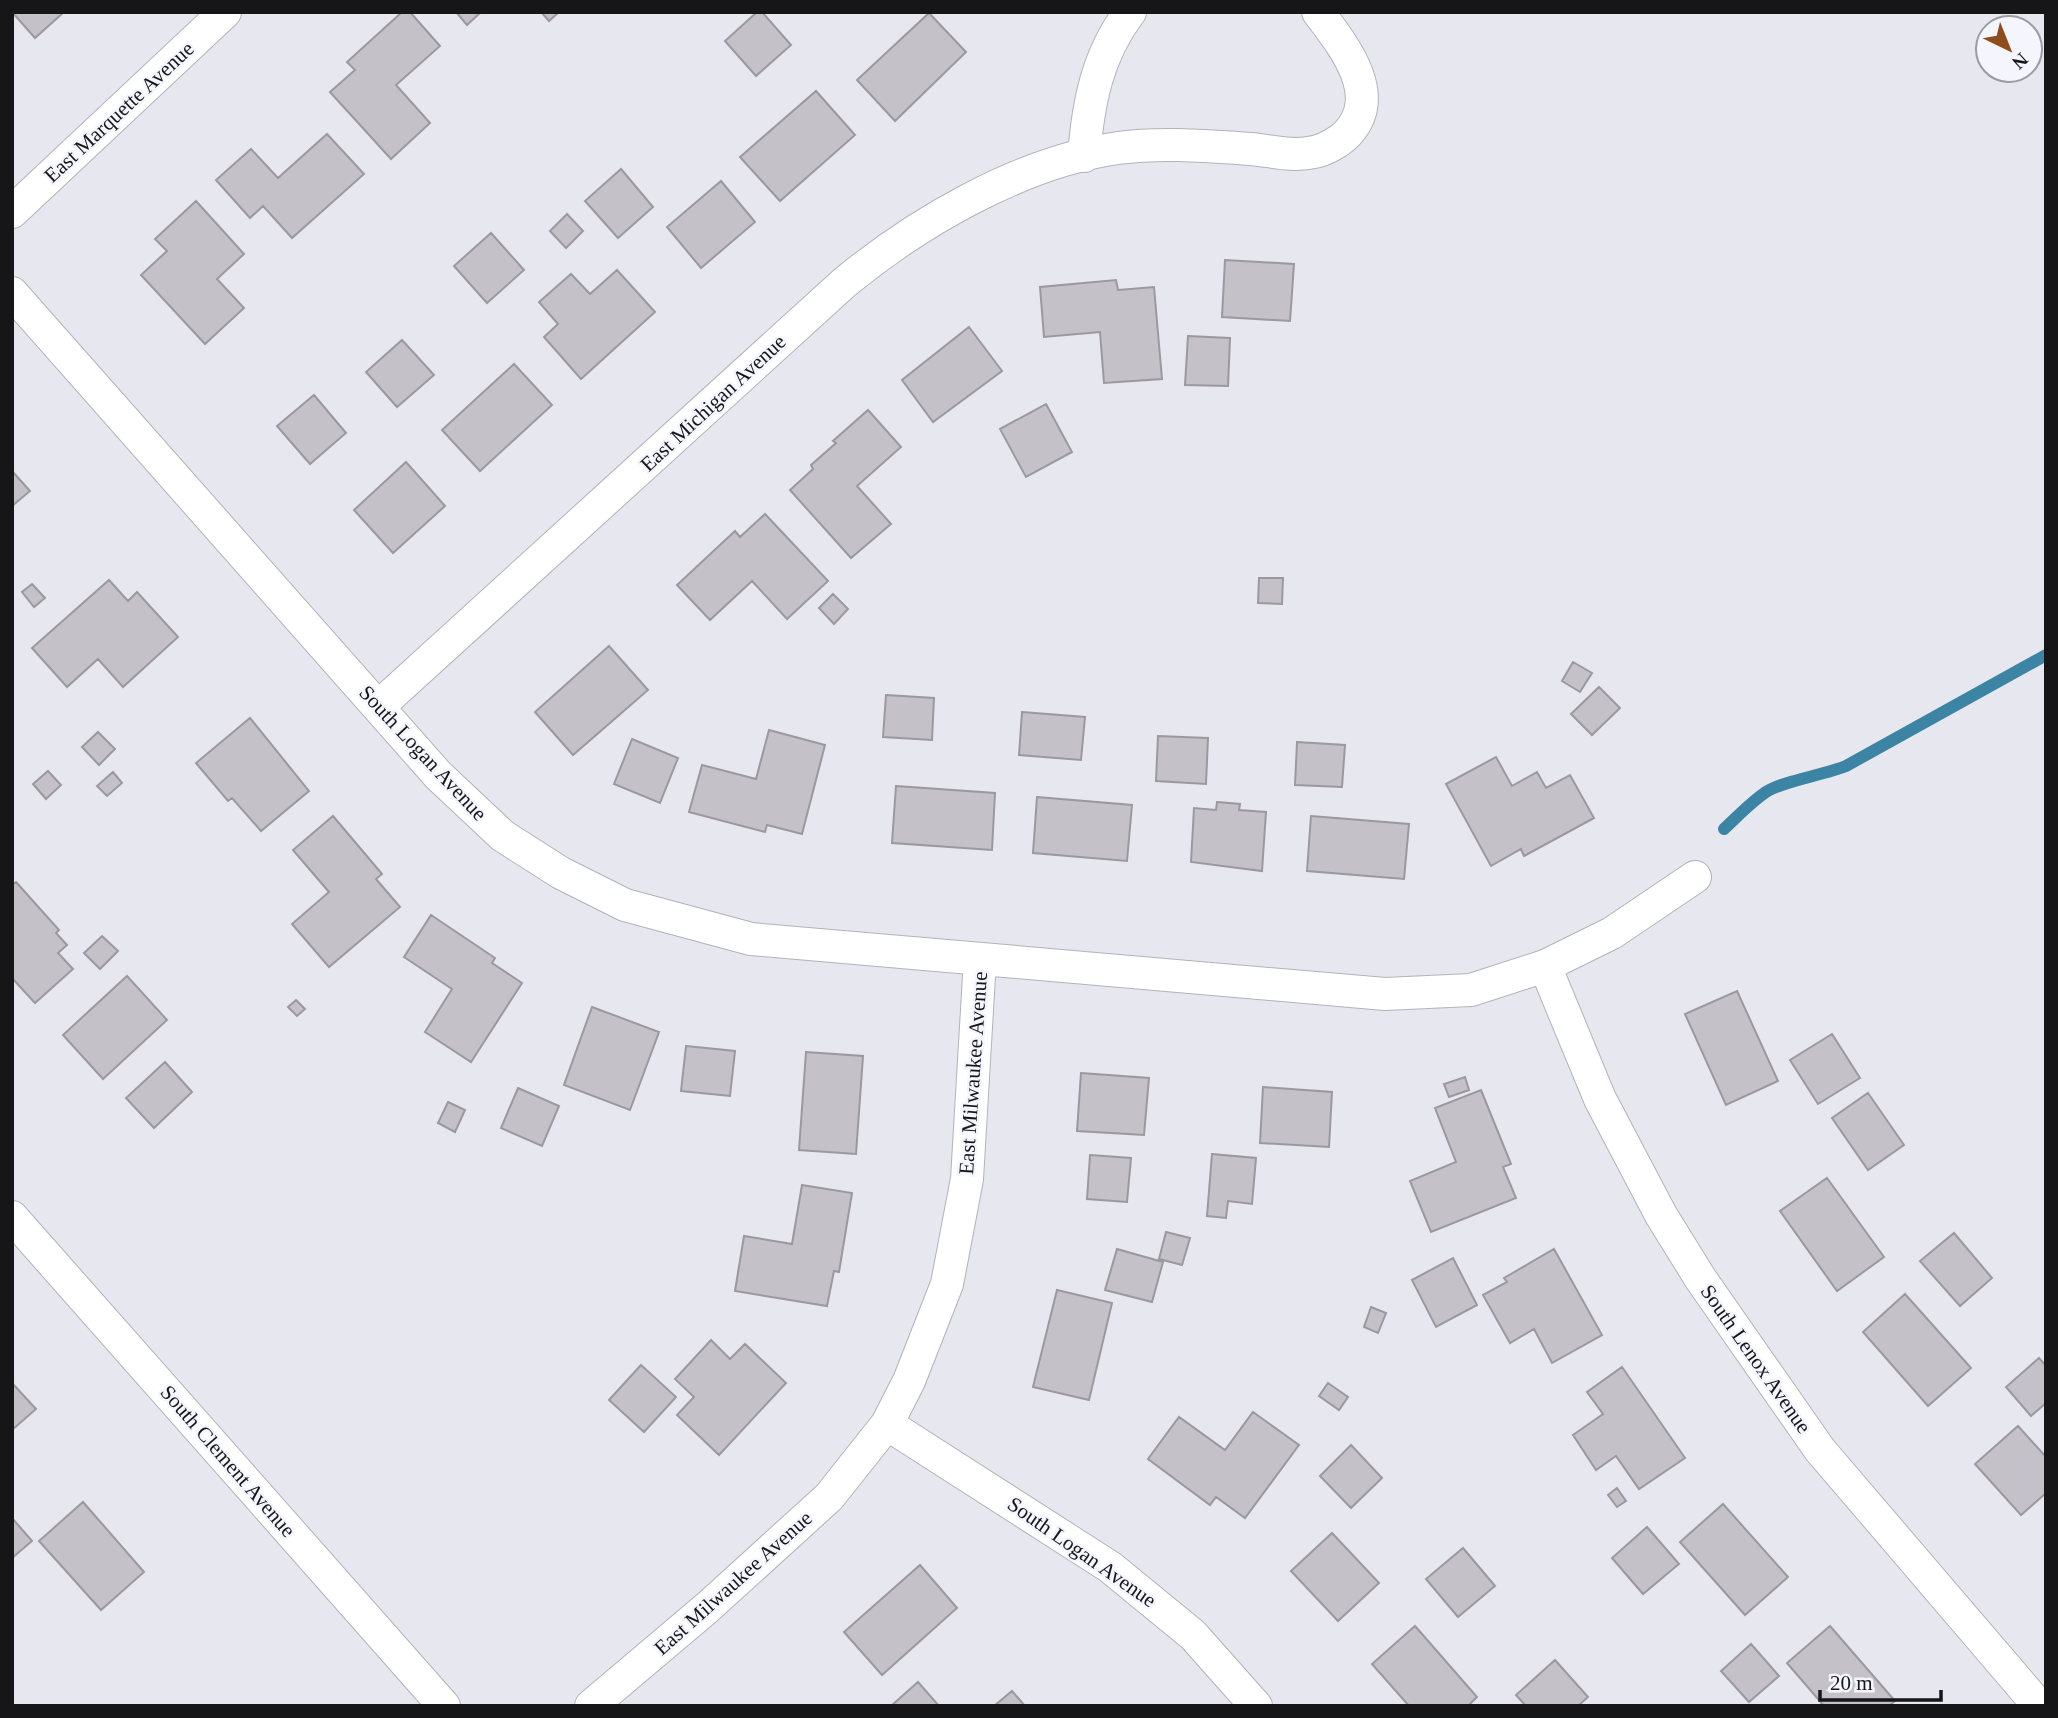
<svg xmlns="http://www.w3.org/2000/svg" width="2058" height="1718" viewBox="0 0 2058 1718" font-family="Georgia,serif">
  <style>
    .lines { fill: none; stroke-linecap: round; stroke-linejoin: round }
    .stream { stroke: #3c84a4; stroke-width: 12 }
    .building { fill: #c5c1c8; stroke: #9c989f; stroke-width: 2 }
    .minor-casing { stroke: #b2b2ba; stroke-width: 34 }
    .minor { stroke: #fff; stroke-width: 32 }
    .labels { text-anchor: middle; stroke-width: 5; stroke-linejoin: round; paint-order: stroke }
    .street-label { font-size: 21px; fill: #161619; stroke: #f4f5fd }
  </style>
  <rect width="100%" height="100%" fill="#e7e7ef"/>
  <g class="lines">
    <path class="stream" d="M1724,829C1737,817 1751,802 1766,792C1783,781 1824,775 1846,766L2046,655"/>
  </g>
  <path class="building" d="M12,12H64L35,38Z
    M402,12H410L440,46L396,85L430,123L391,159L330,92L355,70L347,62Z
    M456,12H481L467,25Z
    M541,12H559L549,21Z
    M757,12H762L791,45L756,76L725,41Z
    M929,13L966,52L895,121L857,80Z
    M816,91L855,135L780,201L740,157Z
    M327,134L364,174L292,238L263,206L250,218L216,180L251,149L278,178Z
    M621,169L653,207L618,238L585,201Z
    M721,181L755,222L701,268L667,227Z
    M196,201L244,254L217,279L244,308L205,344L141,275L167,251L155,239Z
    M567,214L583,231L566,248L550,231Z
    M491,233L524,270L487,303L454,266Z
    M1225,260L1294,264L1290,321L1222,317Z
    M617,270L655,312L581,379L544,337L558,324L539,302L571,274L590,294Z
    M1116,280L1118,290L1154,287L1162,379L1104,383L1100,332L1044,337L1040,287Z
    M969,327L1002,371L933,422L902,380Z
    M1188,336L1230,338L1228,386L1185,385Z
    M402,340L434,375L397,407L366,372Z
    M514,364L552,405L480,471L442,430Z
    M314,395L346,433L310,464L277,426Z
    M1046,404L1072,452L1026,477L1000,429Z
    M868,410L901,447L857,486L891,524L851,558L790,490L813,469L811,465L836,443L833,441Z
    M406,462L445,506L393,553L354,510Z
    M12,471L30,491L12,506Z
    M765,514L828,581L787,619L752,581L710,620L677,585L735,531L740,537Z
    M1259,578H1283L1282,604L1258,603Z
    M109,580L128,601L137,592L178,637L123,687L98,659L67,687L32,648Z
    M32,584L45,598L34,607L22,592Z
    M833,594L848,609L834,624L819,608Z
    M609,646L648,690L573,755L535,712Z
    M1573,662L1592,673L1580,692L1562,681Z
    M1599,687L1620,708L1592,735L1571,714Z
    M886,695L934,698L932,740L883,737Z
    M1022,712L1085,717L1081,760L1019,755Z
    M250,718L309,791L261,831L232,798L228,801L196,763Z
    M769,730L825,745L802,834L767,825L765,832L689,812L702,765L756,779Z
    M98,732L115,749L99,765L82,747Z
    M1158,736L1208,738L1206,784L1156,781Z
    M632,739L678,758L660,803L614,784Z
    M1297,742L1345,745L1342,787L1295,785Z
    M1496,757L1512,786L1537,772L1546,788L1570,775L1594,818L1524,856L1521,849L1491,866L1446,784Z
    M48,771L61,785L46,799L33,784Z
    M113,772L122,783L107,796L97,786Z
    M896,786L995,793L992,850L892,843Z
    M1037,797L1132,805L1127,861L1033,853Z
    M1217,802L1240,804L1239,810L1266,812L1262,871L1191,862L1194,808L1216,810Z
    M333,816L382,874L376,879L400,907L329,967L292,924L329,892L293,850Z
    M1311,816L1409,824L1404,879L1307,871Z
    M16,882L59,930L56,933L67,945L58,953L73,969L35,1003L12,978V885Z
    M431,915L495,958L492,963L522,983L471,1062L425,1032L452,989L404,957Z
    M102,936L118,951L100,969L84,953Z
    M127,976L167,1020L103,1079L63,1035Z
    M1737,991L1778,1081L1726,1105L1685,1014Z
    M296,1000L305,1009L297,1016L288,1007Z
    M592,1007L659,1032L630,1110L564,1085Z
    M1832,1034L1860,1078L1818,1104L1790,1060Z
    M686,1046L735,1051L730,1096L681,1091Z
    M806,1052L863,1056L856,1154L799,1150Z
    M165,1062L192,1092L154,1128L126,1098Z
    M1081,1073L1149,1078L1144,1135L1077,1131Z
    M1465,1077L1469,1090L1449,1097L1444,1084Z
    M1263,1087L1332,1092L1329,1147L1260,1143Z
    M518,1088L559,1106L542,1146L501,1128Z
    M1481,1090L1511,1164L1503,1167L1516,1198L1431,1232L1410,1181L1456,1162L1435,1108Z
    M1868,1093L1904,1145L1868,1170L1832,1118Z
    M448,1102L465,1110L455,1132L438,1123Z
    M1212,1154L1256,1158L1252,1204L1228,1201L1226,1218L1207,1216Z
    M1090,1155L1131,1158L1127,1202L1087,1199Z
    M1827,1178L1884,1257L1837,1291L1780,1211Z
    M802,1185L852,1193L839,1272L834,1271L827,1306L735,1291L744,1236L792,1244Z
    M1166,1232L1190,1238L1182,1265L1159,1259Z
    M1954,1233L1992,1278L1960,1306L1920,1261Z
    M1117,1249L1163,1262L1152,1302L1105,1290Z
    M1554,1249L1602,1335L1552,1363L1534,1329L1510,1343L1483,1295L1507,1282L1504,1278Z
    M1453,1258L1477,1305L1436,1327L1412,1280Z
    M1057,1290L1112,1303L1089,1400L1033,1387Z
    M1905,1294L1971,1368L1928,1406L1863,1332Z
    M1371,1307L1386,1313L1378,1333L1364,1327Z
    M711,1340L730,1359L745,1344L786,1383L719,1455L677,1415L694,1397L675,1379Z
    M2039,1358L2046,1366V1403L2031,1416L2006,1387Z
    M641,1365L676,1397L644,1432L609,1400Z
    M1622,1367L1685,1458L1639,1489L1616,1456L1596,1470L1573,1435L1603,1414L1587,1392Z
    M12,1383L36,1409L12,1430Z
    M1328,1383L1348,1397L1339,1410L1319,1396Z
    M1253,1412L1299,1445L1245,1518L1216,1497L1210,1505L1148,1459L1179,1417L1225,1450Z
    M2018,1426L2046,1457V1493L2021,1515L1975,1464Z
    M1351,1445L1382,1478L1351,1508L1320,1476Z
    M1617,1488L1626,1501L1617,1507L1608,1495Z
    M83,1502L144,1572L101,1610L39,1541Z
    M1723,1504L1788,1577L1745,1615L1680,1542Z
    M12,1518L32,1541L12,1558Z
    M1647,1527L1679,1564L1643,1594L1612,1558Z
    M1332,1533L1379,1583L1338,1621L1291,1571Z
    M1463,1548L1495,1586L1458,1617L1426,1579Z
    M920,1565L957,1608L882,1675L844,1632Z
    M1415,1626L1477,1697L1468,1706H1409L1372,1664Z
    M1830,1626L1895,1701L1889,1706H1824L1787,1663Z
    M1751,1644L1779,1676L1749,1702L1721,1671Z
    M1555,1660L1588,1697L1578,1706H1526L1516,1695Z
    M918,1682L939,1706H891Z
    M1012,1691L1025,1706H994Z"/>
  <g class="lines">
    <defs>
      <path id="minor" d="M1084,156C1088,104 1097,55 1130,12
        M12,212L225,12
        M12,293L438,775L503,836L561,873L625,905L751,939L1385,994L1471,990L1545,966L1612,933L1695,877
        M378,707L844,283C918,222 1021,162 1118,148C1161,142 1207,146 1251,149C1271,151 1294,157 1314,152C1325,150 1339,142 1347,134C1384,95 1343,45 1318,12
        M1545,966L1600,1099L1661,1215L1700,1278L1820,1450L2039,1706
        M12,1217L444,1706
        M887,1424L1110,1567L1193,1635L1256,1706
        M591,1706L708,1607L829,1497L887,1424L909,1381L947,1284L967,1179L980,959"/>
    </defs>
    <use href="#minor" class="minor-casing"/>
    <use href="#minor" class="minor"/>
  </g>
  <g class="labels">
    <g class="street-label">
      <text transform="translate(119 112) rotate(-43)" y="7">East Marquette Avenue</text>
      <text transform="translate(713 403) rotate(-43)" y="7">East Michigan Avenue</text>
      <text transform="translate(423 753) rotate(47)" y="7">South Logan Avenue</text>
      <text transform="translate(973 1073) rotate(-86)" y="7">East Milwaukee Avenue</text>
      <text transform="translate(1756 1359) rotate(55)" y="7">South Lenox Avenue</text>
      <text transform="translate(228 1461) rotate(49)" y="7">South Clement Avenue</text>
      <text transform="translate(1082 1552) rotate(35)" y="7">South Logan Avenue</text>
      <text transform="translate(733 1583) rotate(-42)" y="7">East Milwaukee Avenue</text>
    </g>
  </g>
  <rect width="2058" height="1718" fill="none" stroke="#161619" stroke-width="28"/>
  <g transform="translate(2009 49) rotate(137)"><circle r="33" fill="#f4f5fd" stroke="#9b9ca2" stroke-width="2"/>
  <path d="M0-5L12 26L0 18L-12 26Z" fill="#8f4d1c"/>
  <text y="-10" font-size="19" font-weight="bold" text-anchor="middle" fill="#161619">N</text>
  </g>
  <path d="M1820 1690v10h121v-10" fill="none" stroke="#161619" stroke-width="3.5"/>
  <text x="1830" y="1690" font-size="21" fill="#161619" stroke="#f4f5fd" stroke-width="5" paint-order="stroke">20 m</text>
</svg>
